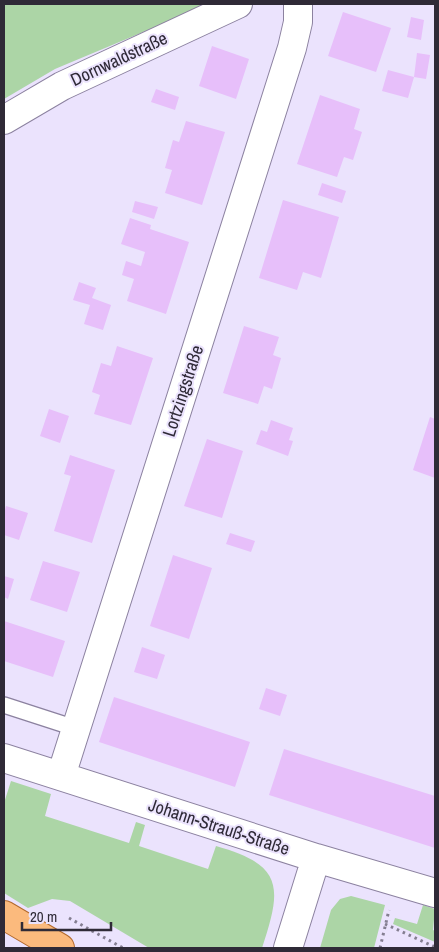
<svg xmlns="http://www.w3.org/2000/svg" width="439" height="952" viewBox="0 0 439 952" font-family="'Archivo Narrow',sans-serif">
  <style>
    .green { fill: #acd5a6 }
    .building { fill: #e7bffa }
    .lines { fill: none; stroke-linecap: round; stroke-linejoin: round }
    .lane-casing { stroke: #8c82a0; stroke-width: 18 }
    .street-casing { stroke: #8c82a0; stroke-width: 30 }
    .primary-casing { stroke: #b26a2d; stroke-width: 30 }
    .path { stroke: #847e91; stroke-width: 3; stroke-dasharray: 2.5 4; stroke-linecap: butt }
    .lane { stroke: #fff; stroke-width: 15 }
    .street { stroke: #fff; stroke-width: 28 }
    .primary { stroke: #fbba7d; stroke-width: 28 }
    .labels { text-anchor: middle; stroke-width: 4; stroke-linejoin: round; paint-order: stroke }
    .street-label { font-size: 18px; fill: #2f2a37; stroke: #ebe3fd }
  </style>
  <rect width="100%" height="100%" fill="#ebe3fd"/>
  <path class="green" d="M4,4H210L55,69L4,99Z
    M11,781L51,794L45,816L129,843L136,822L145,825L139,846L208,869L216,846C284,865 282,888 262,948H149L70,901L52,899L28,908L4,893V803Z
    M351,896L385,905L374,948H320L331,910L340,899Z
    M423,905L435,909L433,930L435,931V942L393,924L395,918L417,924Z"/>
  <path class="building" d="M343,12L391,28L376,72L328,56Z
    M411,17L424,20L421,40L407,37Z
    M212,46L249,59L236,99L199,86Z
    M417,53L430,55L426,79L414,77L408,98L382,91L388,70L414,77Z
    M156,89L179,97L175,110L151,102Z
    M320,95L360,109L354,129L362,132L353,160L344,157L337,177L297,164Z
    M186,121L225,132L202,205L165,193L172,170L165,168L173,140L179,142Z
    M322,183L346,191L342,203L318,195Z
    M283,200L339,217L321,278L303,272L297,290L259,278Z
    M135,201L158,207L154,219L132,212Z
    M130,218L151,225L150,229L189,242L166,314L127,301L134,279L122,275L126,261L141,266L145,252L121,244Z
    M79,282L96,288L92,298L111,305L103,330L84,324L90,305L73,300Z
    M244,326L279,337L273,355L281,358L272,389L264,386L258,404L223,393Z
    M117,346L153,358L131,425L94,414L100,395L92,392L101,363L111,366Z
    M49,409L69,416L60,443L40,436Z
    M430,417L435,419V478L413,470Z
    M271,420L293,428L289,440L293,441L288,456L256,444L261,430L267,432Z
    M207,439L243,451L222,518L184,506Z
    M70,455L115,470L92,543L54,531L71,476L64,474Z
    M6,506L28,513L19,540L4,535V514Z
    M230,533L255,541L251,552L226,544Z
    M173,555L212,568L189,639L150,626Z
    M43,561L80,572L67,612L30,600Z
    M4,576L14,579L8,599L4,597Z
    M4,621L65,641L53,677L4,661Z
    M142,647L165,655L157,679L134,672Z
    M266,688L287,695L280,716L259,709Z
    M114,697L250,742L235,787L99,742Z
    M284,749L435,796V848L269,795Z"/>
  <g class="lines">
    <defs>
      <path id="lane" d="M4,705L75,728"/>
      <path id="street" d="M4,120L62,86L238,4
        M4,758L316,858L435,893
        M61,776L292,48L298,22V4
        M288,948L316,858"/>
      <path id="primary" d="M4,915L60,948"/>
    </defs>
    <use href="#lane" class="lane-casing"/>
    <use href="#street" class="street-casing"/>
    <use href="#primary" class="primary-casing"/>
    <path class="path" d="M69,918L123,948
      M385,924L435,947
      M380,948L389,910"/>
    <use href="#lane" class="lane"/>
    <use href="#street" class="street"/>
    <use href="#primary" class="primary"/>
  </g>
  <g class="labels">
    <g class="street-label">
      <text transform="translate(119 59) rotate(-25)" y="6">Dornwaldstraße</text>
      <text transform="translate(183 391) rotate(-72)" y="6">Lortzingstraße</text>
      <text transform="translate(219 827) rotate(18)" y="6">Johann-Strauß-Straße</text>
    </g>
  </g>
  <rect width="439" height="952" fill="none" stroke="#2f2a37" stroke-width="10"/>
  <path d="M22 922v8h89v-8" fill="none" stroke="#2f2a37" stroke-width="2.5"/>
  <text x="30" y="922" font-size="15" fill="#2f2a37" stroke="#ebe3fd" stroke-width="4" paint-order="stroke">20 m</text>
</svg>
